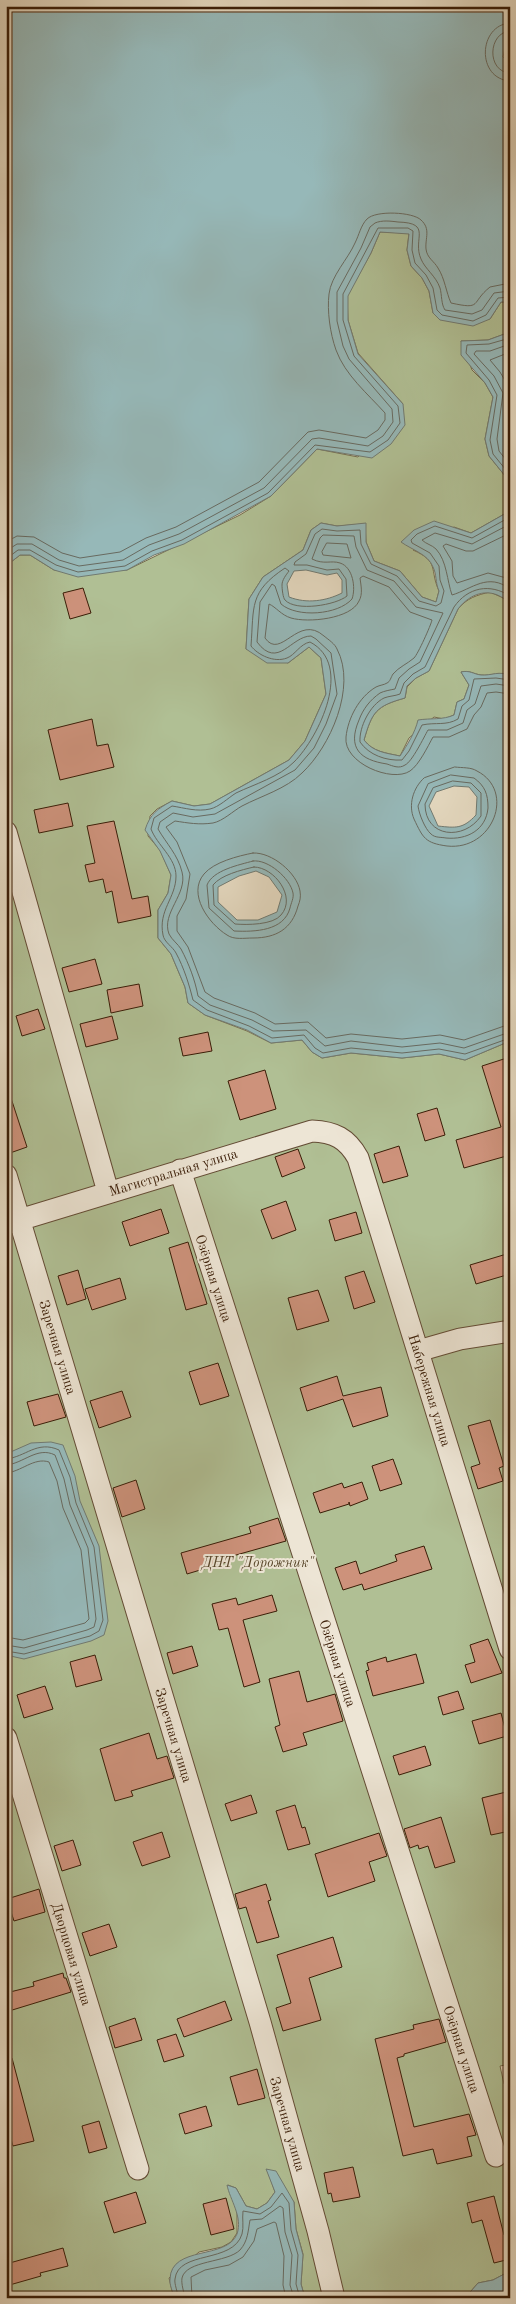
<svg xmlns="http://www.w3.org/2000/svg" width="516" height="2304" viewBox="0 0 516 2304" font-family="'Old Standard TT',serif">
  <style>
    .green { fill: #b0bf94; stroke: #756e4e }
    .water { fill: #96b8b8; stroke: #717a71; fill-rule: evenodd }
    .lines { fill: none; stroke-linecap: round; stroke-linejoin: round }
    .shore { stroke: #686a60; stroke-width: 1 }
    .building { fill: #cd927b; stroke: #3a1d07 }
    .minor-casing { stroke: #644c35; stroke-width: 23 }
    .minor { stroke: #ede5d5; stroke-width: 21 }
    .labels { text-anchor: middle; stroke-width: 4; stroke-linejoin: round; paint-order: stroke }
    .street-label { font-size: 14px; fill: #3a1d07; stroke: #ede5d5 }
    .park-label { font-size: 14px; font-style: italic; fill: #58462a; stroke: #ede5d5 }
  </style>
  <rect width="100%" height="100%" fill="#e3d7be"/>
  <filter id="stains"><feTurbulence type="fractalNoise" baseFrequency=".004" numOctaves="4"/><feColorMatrix values="0 0 0 0 .2 0 0 0 0 .09 0 0 0 0 .02 0 0 0 .5 -.17"/></filter>
  <radialGradient id="worn" r=".72"><stop offset=".6" stop-color="#630" stop-opacity="0"/><stop offset="1" stop-color="#630" stop-opacity=".3"/></radialGradient>
  <path class="green" d="M380,232L409,233L407,250L411,266L422,278L429,291L433,313L490,319L501,302H510V332L488,340L461,341L472,370L485,383L493,397L485,439L489,456L510,482V513L508,512L471,533L454,527L413,550C440,562 429,569 439,591L436,602L422,597L400,571L374,561L366,542L365,524L337,526L321,523L311,530L303,550L263,577L249,599L246,649L288,663L309,647L321,658L326,694L305,741L289,760L210,804L194,806L172,801L157,809L150,816L148,836L160,850L171,875L168,893L158,910V938L171,954L185,987L188,1003L205,1015L247,1031L271,1043L302,1040L312,1052L322,1058L351,1053L402,1058L439,1054L465,1060L510,1041V2064L500,2066L504,2084L510,2085V2271L493,2280L478,2283L465,2298H305L301,2284L303,2254L296,2229L294,2202L267,2169L275,2192L267,2203L257,2209L246,2206L236,2188L228,2185L237,2211V2233L231,2242L222,2247L199,2252L169,2278L174,2298H6V586L11,562L20,555H30L54,570H127L240,515L271,496L317,449L358,457L403,404L358,353L348,320L347,296L371,253Z
    M490,592L510,601V676C501,671 491,676 481,675C473,674 470,670 461,672L469,685L464,699L457,702L454,715L444,719L434,717L409,738L400,756C386,753 373,752 364,740C372,712 376,706 405,698L407,687L416,678L429,671L458,609C467,598 477,595 490,592Z"/>
  <path class="water" d="M6,6H510V41L506,44L503,57L510,64V302H501L490,319L473,326L440,320L433,313L429,291L422,278L411,266L407,250L409,234L380,232L371,253L348,296V320L358,354L403,404L405,425L391,444L372,458L317,449L271,496L184,544L154,555L127,570L78,577L54,570L30,555H20L11,562L6,585Z
    M510,332V482L489,456L485,439L493,397L485,383L461,355V341L488,340Z
    M508,512L510,513V601H507C491,587 471,592 458,609L429,671L416,678L407,686L405,698C376,706 372,712 364,740C373,752 386,753 400,756C407,745 415,733 418,720C431,718 443,720 454,715L457,702L464,699L469,685L461,672C470,670 473,674 481,675C491,676 500,670 510,676V1041L465,1060L439,1054L402,1058L351,1053L322,1058L312,1052L302,1040L271,1043L247,1030L205,1015L188,1003L185,987L171,954L158,938V910L168,893L171,875L160,851L145,830C150,814 157,809 172,801L194,806L210,804L289,760L305,741L326,694L321,658L309,647L288,663H267L246,649L249,599L263,577L303,550L311,530L321,523L337,526L366,523V542L374,561L400,571L422,597L436,602L439,591C435,582 437,575 433,567C428,554 412,550 401,542L414,530L434,521L471,533ZM306,570L327,575L337,573L342,580V593C326,601 307,604 289,597L287,584L294,571ZM454,786L469,787L477,797L476,815C463,829 456,828 438,826L429,806L436,792ZM256,871L269,877L282,895L277,912L258,920H237L218,902V887L239,876Z
    M51,1442L63,1445L75,1476L80,1501L99,1546L108,1621L104,1635L91,1641L24,1659L6,1655V1454L31,1443Z
    M266,2169L276,2171L294,2202L296,2229L303,2255L301,2284L305,2298H174C173,2292 169,2284 170,2279C171,2245 227,2260 237,2234C243,2217 230,2200 227,2185L236,2188L246,2206L257,2209L267,2203L275,2192Z
    M510,2271V2298H465L478,2283L493,2280Z"/>
  <g class="lines">
    <path class="shore" d="M510,23C478,25 476,79 510,81
      M510,31C488,32 486,72 510,73
      M510,338L489,344L467,345L466,353L489,380L497,395L490,440L493,454L510,475
      M510,344L490,351H476L474,354L494,376L503,393L497,439L499,451L510,465
      M510,352L490,360L500,372L510,389
      M510,517L472,538L435,526L417,534L411,540L412,543L430,553L439,566L440,580L444,591L441,603L436,606L419,601L397,576L371,564L361,544L360,530L337,531L322,529L315,534L306,554L295,562L294,565H307L327,570L339,569L346,579L347,596C336,605 296,612 285,600C283,598 282,589 282,585C282,580 286,575 289,571L285,568C249,592 254,606 251,646C258,655 274,663 287,658C295,655 300,644 310,642C354,665 319,737 294,762C279,777 255,784 236,793C228,798 219,807 210,809C197,812 185,808 172,806L154,818L151,829C157,845 176,858 176,876C176,898 158,910 163,935C164,942 173,947 176,953C184,968 189,984 193,1000L207,1010L249,1026L272,1038L304,1035L315,1048L323,1053L351,1048L402,1053L439,1049L465,1054L510,1038
      M510,524L472,544L435,533L422,540C426,544 432,545 436,549C447,561 447,581 452,595C472,589 488,572 510,589
      M510,533L473,551H466L446,544L443,546L452,561L453,576L457,583L488,573L510,579
      M6,542L17,536L34,537L62,553L80,558L120,552L146,538L176,527L259,482L308,432L319,430L366,438L378,430L385,420V413C368,394 345,375 336,350C330,333 327,311 329,294C331,276 348,259 355,243C359,235 361,225 367,219C376,210 413,212 421,220C431,229 425,238 426,249C427,258 434,261 438,268C445,279 446,292 451,303C483,310 470,303 490,287L510,283
      M327,543L347,544L351,558L323,555L322,552Z
      M6,551L17,544H32L59,560L79,566L123,560L149,545L179,534L264,488L312,439L319,438L368,446L383,436L393,422L392,409L349,359L343,346L337,321V292L361,248L370,227L375,223C382,220 390,221 398,222C433,223 412,239 421,259C425,269 436,276 440,288C442,295 441,304 445,310L472,314L482,310L494,293L510,291
      M6,559L18,550H30L56,565L78,572L125,566L152,551L182,540L268,493L315,445L370,452L388,440L400,423L398,406L354,356L343,320V294L378,228H408L413,231L412,250L415,263L426,275L433,288L437,310L442,315L473,321L486,315L498,298L510,297
      M510,596C490,583 468,587 454,607L425,667L413,674L404,683L400,694C395,696 389,696 384,698C370,705 359,727 360,742C369,755 386,761 402,760L409,751L422,725C436,722 446,726 458,719L462,706L469,700L474,679L496,678L510,680
      M510,686L496,684L481,686L475,704L467,710L463,723L447,730H428C424,737 412,762 405,765C399,769 393,766 387,764C360,760 347,748 359,720C363,709 370,700 380,693C384,691 390,690 395,689L399,678L409,669L420,662L443,613L416,607L394,581L367,570L356,547L354,536L323,535L320,538L312,559C324,565 331,560 340,563C353,567 356,588 352,599C338,615 297,618 281,604L275,586L272,584L260,602L257,642C278,670 291,636 311,636L316,639L331,653L337,694L326,724L314,748L295,770L215,814L193,817L173,813L160,822L158,829C166,843 178,855 182,872C188,894 161,913 169,934C172,940 178,944 181,949C189,964 195,980 198,996L210,1005L252,1020L273,1031L306,1030L325,1046L351,1041L402,1047L440,1043L464,1048L510,1032
      M510,694L496,692L487,693L481,707L474,715L467,729L449,737H433C428,746 419,765 410,771C392,783 343,763 346,737C348,718 359,697 376,687C380,685 384,685 387,683C390,682 391,677 393,674C399,667 407,664 414,658C418,654 431,625 432,620L410,612L389,587L363,576L360,578C361,586 363,594 359,601C351,619 308,623 291,618C281,615 276,607 269,604L265,638C281,661 298,613 324,636C329,640 335,644 337,649C357,687 330,747 302,773C286,789 261,796 242,806C233,811 223,821 213,823C199,825 188,823 175,821L166,827L177,842L190,874L186,899L177,916V931L188,947L205,992L214,998L255,1013L275,1024L308,1022L326,1038L351,1034L402,1039L440,1035L464,1040L510,1024
      M455,767C462,768 471,767 477,771C516,791 493,851 447,846C425,843 423,838 414,819C408,805 413,788 424,778Z
      M451,775L474,778C485,786 488,794 488,808C486,830 467,840 446,838C441,837 435,838 431,834C425,829 419,814 418,806L428,784Z
      M453,781L471,783L481,793V816C464,841 425,838 425,804L433,788Z
      M253,853C272,852 297,873 300,891C301,897 300,901 298,906C292,929 276,938 253,938C244,938 234,940 227,935C209,924 187,894 204,874C214,862 238,856 253,853Z
      M253,861C268,859 290,878 293,893C294,898 291,903 290,908C284,931 255,932 234,931L209,908L207,885C213,870 239,865 253,861Z
      M254,867C274,867 297,897 281,915C273,925 247,925 235,924L214,905L213,885C221,875 241,870 254,867Z
      M6,1459C26,1457 37,1440 59,1450L70,1477L76,1503L94,1547L103,1620L99,1631L90,1636L24,1654L6,1651
      M6,1465C23,1464 37,1446 55,1455L64,1479L70,1505L88,1548L96,1619L94,1627L87,1630L24,1648L6,1645
      M6,1473C21,1472 34,1457 49,1462L57,1481L63,1508L81,1550L89,1619L85,1623L23,1640L6,1637
      M178,2298C178,2292 174,2284 175,2279C178,2250 233,2264 242,2234C244,2227 242,2219 243,2211L260,2214L271,2207L282,2193L289,2203L291,2230L298,2255L296,2284L300,2298
      M185,2298C184,2292 181,2284 182,2278C186,2260 227,2263 240,2250C248,2241 248,2231 250,2220L262,2219L280,2206L283,2208L285,2232L292,2255L290,2285L294,2298
      M192,2298L191,2277L205,2270L229,2265L243,2257L254,2241L257,2229L274,2222L276,2223L284,2256L283,2285L286,2298"/>
  </g>
  <path class="building" d="M83,588L91,613L70,619L63,593Z
    M92,719L97,746L108,744L114,767L60,780L48,730Z
    M68,803L73,826L39,833L34,810Z
    M114,821L132,899L148,896L151,916L118,923L112,891L106,893L103,879L89,882L85,865L95,863L87,826Z
    M95,959L102,984L69,992L62,968Z
    M139,984L143,1006L111,1013L107,990Z
    M38,1009L45,1029L22,1036L16,1016Z
    M112,1016L118,1039L86,1047L80,1024Z
    M208,1032L212,1051L183,1056L179,1038Z
    M510,1057V1155L464,1168L456,1140L501,1127L482,1066Z
    M265,1070L276,1109L240,1120L228,1081Z
    M10,1095L27,1147L10,1153L6,1140V1096Z
    M437,1108L445,1135L425,1141L417,1114Z
    M399,1146L408,1176L383,1183L374,1154Z
    M298,1149L305,1168L282,1177L275,1157Z
    M286,1201L296,1230L272,1239L261,1210Z
    M161,1209L169,1233L130,1246L122,1222Z
    M356,1212L362,1233L335,1241L329,1220Z
    M188,1242L207,1304L186,1310L169,1248Z
    M510,1253V1274L476,1284L470,1265Z
    M78,1270L86,1299L67,1305L58,1276Z
    M364,1271L375,1302L354,1309L345,1277Z
    M120,1278L126,1299L92,1310L85,1289Z
    M318,1290L329,1321L297,1330L288,1298Z
    M218,1363L229,1396L200,1405L189,1372Z
    M337,1376L343,1396L381,1387L388,1416L353,1427L343,1399L307,1411L300,1388Z
    M122,1391L131,1417L99,1428L90,1401Z
    M58,1394L66,1417L34,1426L27,1402Z
    M490,1420L504,1466L499,1468L503,1481L478,1489L471,1467L480,1464L468,1426Z
    M393,1459L402,1484L380,1491L372,1466Z
    M136,1480L145,1509L122,1517L113,1488Z
    M362,1482L368,1499L350,1506L349,1502V1504L320,1513L313,1493L342,1483L344,1488Z
    M278,1518L286,1541L229,1557L230,1561L187,1574L181,1553L251,1533L249,1527Z
    M424,1546L432,1569L364,1590L362,1584L343,1590L335,1568L356,1561L360,1574L397,1561L395,1555Z
    M272,1595L277,1611L243,1620L260,1682L244,1687L228,1628L219,1630L212,1604L236,1598L238,1605Z
    M488,1639L502,1673L471,1683L465,1665L475,1662L470,1645Z
    M192,1646L198,1666L173,1674L167,1653Z
    M416,1654L424,1683L373,1696L366,1671L369,1670L367,1663L386,1657L387,1662Z
    M95,1655L102,1680L76,1687L70,1662Z
    M299,1671L307,1702L335,1694L343,1721L303,1733L307,1745L283,1752L275,1727L280,1725L269,1679Z
    M45,1686L53,1709L24,1718L17,1695Z
    M458,1691L464,1709L443,1715L438,1697Z
    M501,1713L507,1736L479,1744L472,1721Z
    M149,1733L157,1759L167,1756L174,1778L131,1791L133,1796L115,1801L100,1749Z
    M425,1746L431,1765L399,1775L393,1756Z
    M510,1791V1831L491,1835L482,1798Z
    M251,1795L257,1813L231,1821L225,1804Z
    M295,1805L302,1828L305,1827L310,1844L288,1850L276,1811Z
    M441,1817L455,1862L435,1868L428,1846L419,1849L418,1845L410,1848L404,1829Z
    M162,1832L170,1857L142,1866L133,1842Z
    M379,1833L387,1856L369,1862L375,1881L328,1897L315,1854Z
    M73,1840L81,1865L62,1871L54,1846Z
    M266,1884L271,1900L268,1901L279,1937L257,1943L246,1907L239,1909L235,1894Z
    M39,1889L45,1912L14,1921L7,1899Z
    M109,1924L117,1947L90,1956L82,1933Z
    M333,1937L342,1967L309,1978L321,2020L283,2031L276,2008L291,2003L277,1955Z
    M63,1973L64,1978H66L71,1992L9,2011L6,1993L34,1986L33,1982Z
    M225,2001L232,2020L184,2037L177,2019Z
    M135,2018L142,2040L115,2048L109,2027Z
    M439,2019L446,2042L404,2054V2056L397,2058L414,2127L469,2114L476,2135L467,2137L472,2156L437,2164L433,2149L403,2156L375,2039L414,2029L413,2025Z
    M176,2034L184,2056L164,2062L157,2040Z
    M12,2058L34,2141L13,2146L6,2122V2059Z
    M257,2069L265,2098L238,2105L230,2077Z
    M206,2106L212,2126L185,2134L179,2114Z
    M99,2121L107,2148L89,2153L82,2126Z
    M353,2167L360,2197L333,2202L331,2193L328,2194L324,2173Z
    M136,2192L146,2223L114,2233L104,2202Z
    M494,2196L504,2235L510,2233V2259L494,2263L482,2220L472,2223L467,2203Z
    M226,2198L234,2229L211,2235L203,2204Z
    M63,2248L68,2266L40,2273L41,2276L6,2286V2264Z"/>
  <g class="lines">
    <defs>
      <path id="minor" d="M6,832L108,1192
        M180,1170L496,2156
        M6,1175L260,2022L318,2231L334,2298
        M6,1224L312,1131C334,1132 347,1138 358,1158L510,1649
        M418,1351L460,1339L510,1331
        M6,1738L138,2169"/>
    </defs>
    <use href="#minor" class="minor-casing"/>
    <use href="#minor" class="minor"/>
  </g>
  <g class="labels">
    <g class="street-label">
      <text transform="translate(173 1172) rotate(-17)" y="5">Магистральная улица</text>
      <text transform="translate(214 1278) rotate(72)" y="5">Озёрная улица</text>
      <text transform="translate(58 1347) rotate(73)" y="5">Заречная улица</text>
      <text transform="translate(430 1390) rotate(73)" y="5">Набережная улица</text>
      <text transform="translate(338 1663) rotate(72)" y="5">Озёрная улица</text>
      <text transform="translate(174 1735) rotate(73)" y="5">Заречная улица</text>
      <text transform="translate(72 1954) rotate(73)" y="5">Дворцовая улица</text>
      <text transform="translate(462 2049) rotate(72)" y="5">Озёрная улица</text>
      <text transform="translate(288 2124) rotate(74)" y="5">Заречная улица</text>
    </g>
    <g class="park-label">
      <text x="258" y="1567">ДНТ "Дорожник"</text>
    </g>
  </g>
  <rect width="516" height="2304" fill="none" stroke="#e3d7be" stroke-width="25"/>
  <rect x="8" y="8" width="501" height="2289" fill="none" stroke="#3a1d07" stroke-width="2.5"/>
  <rect x="12" y="12" width="491" height="2279" fill="none" stroke="#3a1d07"/>
  <rect width="100%" height="100%" filter="url(#stains)"/>
  <rect width="100%" height="100%" fill="url(#worn)"/>
</svg>
